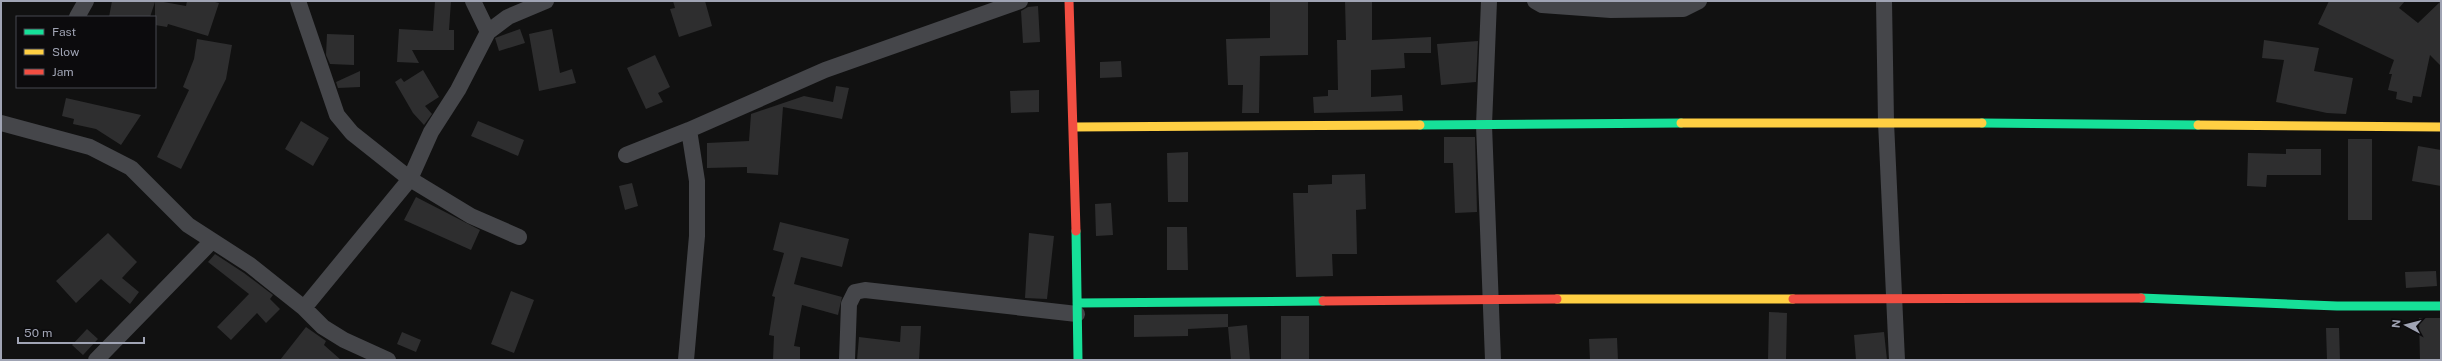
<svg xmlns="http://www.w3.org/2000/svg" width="2442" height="361" viewBox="0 0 2442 361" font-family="'Public Sans',sans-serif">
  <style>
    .building { fill: #2e2e2f }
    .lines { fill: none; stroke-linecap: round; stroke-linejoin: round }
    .street { stroke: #45464a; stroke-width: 16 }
    .fast { stroke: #16e098; stroke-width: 9 }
    .slow { stroke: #ffcf43; stroke-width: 9 }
    .jam { stroke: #f24e42; stroke-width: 9 }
  </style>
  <rect width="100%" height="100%" fill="#111"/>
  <path class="building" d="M112,1H158L186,6L187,1H211L219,3L208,36L168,24L167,27L155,25V2L150,17H109Z
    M435,1H451L449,30H454V50H412L419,63L397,62L399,29L433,31Z
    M673,1H705L712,26L679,37L670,9L675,8Z
    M1270,1H1308V55L1260,56L1259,113H1242L1243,85H1228L1226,39L1270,38Z
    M1345,1H1372V40L1431,37V53H1404L1405,68L1371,70V97L1402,95L1403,111L1314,113L1313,97L1328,96V90H1338L1337,40H1346Z
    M2329,1H2405L2399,8L2418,23L2441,1V66L2430,55L2421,97L2413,96L2412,103L2396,99L2397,92L2388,90L2392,74H2389L2394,60L2318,24Z
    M1038,6L1040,42L1023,43L1021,11L1028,7Z
    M520,29L525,43L499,51L495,38Z
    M552,29L560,73L572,69L576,83L539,91L529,34Z
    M327,34L354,35V65L330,64L326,55Z
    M197,39L232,45L226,79L181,169L157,157L189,90L183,87L194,59Z
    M2264,40L2319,48L2314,71L2353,78L2346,114L2327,113L2276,102L2284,60L2262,58Z
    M1478,41L1476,82L1441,85L1437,44Z
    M655,55L670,87L658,93L663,102L646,109L627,68Z
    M1121,61L1122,77L1100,78V62Z
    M423,70L439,97L425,106L432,114L424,125L413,113L395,82L401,78L404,82Z
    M360,71V87L338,88L336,82Z
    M836,86L849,88L842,119L783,107L778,175L747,173V167L707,168V143L749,141L751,114L804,96L833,102Z
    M1039,90V112L1011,113L1010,91Z
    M66,98L141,115L121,145L96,129L73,124L74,119L62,116Z
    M301,121L329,138L313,166L285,149Z
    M478,121L524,140L518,156L471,136Z
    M1444,137H1475L1477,212L1455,213L1453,163H1444Z
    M2348,139H2372V220H2348Z
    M2418,146L2441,150V186L2412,181Z
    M2286,149H2321V175H2267L2266,187L2247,186L2248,153L2286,154Z
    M1188,152V202H1168L1167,153Z
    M1365,174L1366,209L1356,210L1357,254H1332L1333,276L1296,277L1293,193H1308V185L1332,184V175Z
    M632,183L638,206L625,210L619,186Z
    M416,197L480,230L471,250L404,220Z
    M1111,203L1113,235L1096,236L1095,204Z
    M780,222L849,239L842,267L801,257L794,284L842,297L838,315L802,305L794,346L800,347V360H773L774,336L769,335L775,297L772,296L784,253L773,250Z
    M1167,227H1187L1188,270H1167Z
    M108,233L137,262L122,278L139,292L130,304L101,279L76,303L56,281Z
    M1029,233L1054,236L1047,299L1025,298Z
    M215,254L244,273L273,295L270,299L280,309L266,323L257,313L231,340L217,327L249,294L208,262Z
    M2436,271L2437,286L2406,288L2405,272Z
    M511,291L534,300L514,353L491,344Z
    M1769,312L1787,313L1786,360H1768Z
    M1228,314V327L1188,329V336L1134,337V315Z
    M1281,316H1309V360H1281Z
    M2419,318H2441V360H2420Z
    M1247,325L1250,360H1231L1228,327Z
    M901,326H921L919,360H857L859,337L900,342Z
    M306,327L326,341L324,345L341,360H280Z
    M2326,328H2339L2340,360H2327Z
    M87,329L98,339L83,355L72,345Z
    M402,332L421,340L416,352L397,344Z
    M1884,332L1887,360H1856L1854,335Z
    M1617,338L1618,360H1590L1589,339Z"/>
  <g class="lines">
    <path class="street" d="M298,1L337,115L352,133L410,179L471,216L519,237
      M473,1L488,32
      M1489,1L1484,125L1493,360
      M1535,1L1542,5L1611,10L1683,9L1699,1
      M1884,1L1886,122L1897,360
      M77,17L86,1
      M1,123L90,147L131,168L188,225L250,265L304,308L323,327L344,340L388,360
      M626,155L689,130L825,70L1020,1
      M304,308L410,179L431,132L458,90L488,32L508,17L546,1
      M96,360L212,241
      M686,360L697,236V181L689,130
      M847,360L849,304L855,292L865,290L1077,314"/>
    <path class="fast" d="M1982,123L2198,125
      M1420,125L1681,123
      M1076,231L1078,360
      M2141,298L2337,306H2441
      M1077,303L1323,301"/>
    <path class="slow" d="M1681,123H1982
      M2198,125L2441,127
      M1074,127L1420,125
      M1557,299H1793"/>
    <path class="jam" d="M1069,1L1076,231
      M1793,299L2141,298
      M1323,301L1557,299"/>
  </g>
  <rect width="2442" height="361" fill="none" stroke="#a0a4b4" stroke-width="4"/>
  <rect x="16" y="16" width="140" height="72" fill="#0c0b0d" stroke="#474850"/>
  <rect x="24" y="29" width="20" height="6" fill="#16e098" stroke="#474850"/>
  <text x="52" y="36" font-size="12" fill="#a0a4b4">Fast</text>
  <rect x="24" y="49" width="20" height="6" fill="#ffcf43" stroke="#474850"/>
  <text x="52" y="56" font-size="12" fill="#a0a4b4">Slow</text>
  <rect x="24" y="69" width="20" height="6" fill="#f24e42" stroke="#474850"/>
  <text x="52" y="76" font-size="12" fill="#a0a4b4">Jam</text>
  <g transform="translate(2406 325) rotate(277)" stroke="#0c0b0d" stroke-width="3" paint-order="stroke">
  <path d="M0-3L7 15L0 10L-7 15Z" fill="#a0a4b4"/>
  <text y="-6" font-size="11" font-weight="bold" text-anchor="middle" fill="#a0a4b4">N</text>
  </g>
  <path d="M18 337v6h126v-6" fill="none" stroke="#a0a4b4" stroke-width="2"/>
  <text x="24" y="337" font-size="12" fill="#a0a4b4" stroke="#0c0b0d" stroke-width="3" paint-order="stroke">50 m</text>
</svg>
